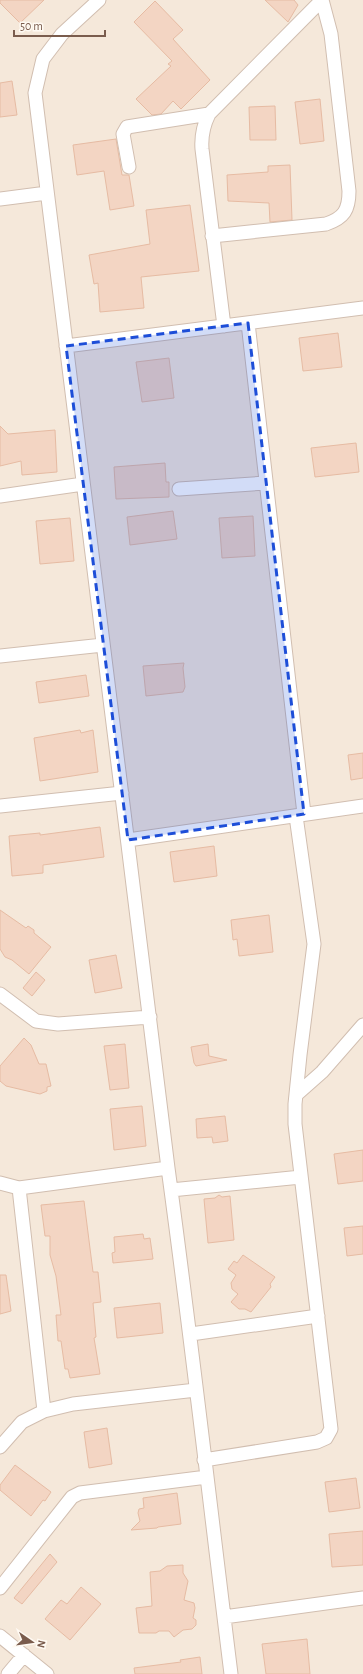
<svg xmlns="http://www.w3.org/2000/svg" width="363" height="1674" viewBox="0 0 363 1674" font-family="'Alegreya Sans',sans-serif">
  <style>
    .residential { fill: #f5e8da }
    .building { fill: #f3d5c3; stroke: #e6bba3 }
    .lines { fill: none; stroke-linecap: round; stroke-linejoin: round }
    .minor-casing { stroke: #d1beb0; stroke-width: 15 }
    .minor { stroke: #fff; stroke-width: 13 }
    .marked { fill: #1d4ed8; fill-opacity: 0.2; stroke: #1d4ed8; stroke-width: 3; stroke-dasharray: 8 5; stroke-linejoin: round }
  </style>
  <rect width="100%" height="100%" fill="#fdf6ec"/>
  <path class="residential" d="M0,0H363V1674H0Z"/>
  <path class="building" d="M0,0H44L20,23L0,3Z
    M265,0H294L298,5L288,22Z
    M155,1L183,30L173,39L210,80L181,109L173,101L161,114L152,115L136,99L171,66L168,64L172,61L134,22Z
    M12,81L17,115L0,117V83Z
    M320,99L324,141L300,144L295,102Z
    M275,106L276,140H250L249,107Z
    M116,139L122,175H129L134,206L110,210L104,171L77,175L73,145Z
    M290,165L292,220L270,222L269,203L228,201L227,175L268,172V166Z
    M190,205L199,271L141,277L144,308L100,312L98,283L94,284L89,255L150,244L146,210Z
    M338,333L342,367L303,371L299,338Z
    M169,358L174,398L142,402L136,362Z
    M0,426L8,434L55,430L57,472L22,475L21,461L0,466Z
    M356,443L359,472L315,477L311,448Z
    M165,463L166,482H169V497L116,499L114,467Z
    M173,511L177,539L130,545L127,517Z
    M253,516L255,556L222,558L219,518Z
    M70,518L74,561L40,564L36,521Z
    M184,663L183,668L185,687L183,692L146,696L143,666Z
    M86,675L89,696L39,703L36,682Z
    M80,730L81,733L93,730L98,772L40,781L34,738Z
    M363,753V778L351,780L348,755Z
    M100,827L104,857L43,865V873L12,876L9,836L40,833V835Z
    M214,846L217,876L174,882L170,852Z
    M0,910L26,928L28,926L34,930V933L51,947L29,974L12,960L5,957L0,949Z
    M269,915L273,952L239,956L237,939L233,940L231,920Z
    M116,955L122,988L95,993L89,960Z
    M36,972L45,980L32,996L23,988Z
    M24,1038L31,1045L39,1064H46L51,1086L47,1087V1091L40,1094L6,1086L0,1081V1066Z
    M125,1044L129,1088L110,1090L104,1046Z
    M208,1044L209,1056L227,1060L196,1066L194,1063L191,1047Z
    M142,1106L146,1146L114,1150L110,1109Z
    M225,1116L228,1141L213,1143L212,1137L197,1138L196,1119Z
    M363,1150V1181L338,1184L334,1154Z
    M219,1195L222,1197L230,1196L234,1240L208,1243L204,1199L215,1198Z
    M84,1201L93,1272H98L101,1302L93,1303L96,1337L94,1338L100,1374L70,1378L68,1369H65L61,1341H58L56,1315H61L56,1276L50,1255V1236H45L41,1205Z
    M363,1226V1254L347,1256L344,1228Z
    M143,1234L144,1239L150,1238L153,1259L113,1263L112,1253L115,1252L114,1237Z
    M243,1255L275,1277L270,1284L271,1287L251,1312L245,1309H239L231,1302L238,1294L232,1289L231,1283L236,1275L228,1269L234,1261L237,1263Z
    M0,1275H6L11,1311L0,1314Z
    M160,1303L163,1333L117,1338L114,1308Z
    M107,1428L112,1464L89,1468L84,1432Z
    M15,1465L51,1492L45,1501L43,1500L31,1516L0,1490V1485Z
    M356,1478L360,1508L329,1512L325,1482Z
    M177,1493L181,1524L158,1527L157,1528L131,1530L140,1521L138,1513L139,1509L144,1508L143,1498Z
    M363,1531V1565L332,1567L329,1534Z
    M50,1554L57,1562L22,1604L14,1598Z
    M183,1565V1573L188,1581L184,1600L194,1603L195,1608L193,1618L196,1620V1625L192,1629L183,1630L174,1637L169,1631H159L156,1633H139L136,1608L152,1606L150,1572L160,1571L167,1566Z
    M81,1587L101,1604L70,1640L45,1619L61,1600L67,1604Z
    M307,1639L310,1674H266L262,1644Z
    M200,1657L202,1674H135L134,1668L181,1662L180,1660Z"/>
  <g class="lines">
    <defs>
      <path id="minor" d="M99,0L62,34L43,59L35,93L168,1168C191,1336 210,1505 231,1674
        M129,167L123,134L127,127L209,114
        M0,199L47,193
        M212,236L326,224C344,218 349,210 349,191L331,34L322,0L209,114C203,126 201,136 202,149L224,326
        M248,323L304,814
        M66,346L363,308
        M179,489L266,483
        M0,496L83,484
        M0,656L103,645
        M0,806L122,793
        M128,840L363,806
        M0,994L36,1021L58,1024L150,1017
        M296,1095L322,1072L363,1025
        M0,1183L19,1188L168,1168
        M19,1188L44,1411
        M171,1190L301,1177
        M191,1334L318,1316
        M0,1447L22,1422L44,1411L73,1404L196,1390
        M204,1460L317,1442L326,1438L331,1429L295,1124V1104L300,1055L314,944L296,816
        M0,1588L72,1497L80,1493L207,1477
        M224,1617L363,1598
        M0,1636L47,1674
        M8,1674L24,1655"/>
    </defs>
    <use href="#minor" class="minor-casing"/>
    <use href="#minor" class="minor"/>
  </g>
  <path class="marked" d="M248,323L304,814L128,840L66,346Z"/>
  <g transform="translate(32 1642) rotate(103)" stroke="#fffaf3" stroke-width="3" paint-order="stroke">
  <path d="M0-3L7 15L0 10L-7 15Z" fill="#7a5c4d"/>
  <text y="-6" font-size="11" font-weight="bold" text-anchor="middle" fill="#7a5c4d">N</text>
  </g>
  <path d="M14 30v6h91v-6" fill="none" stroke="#7a5c4d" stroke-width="2"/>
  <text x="20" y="30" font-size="12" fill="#7a5c4d" stroke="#fffaf3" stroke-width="3" paint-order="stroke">50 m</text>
</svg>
